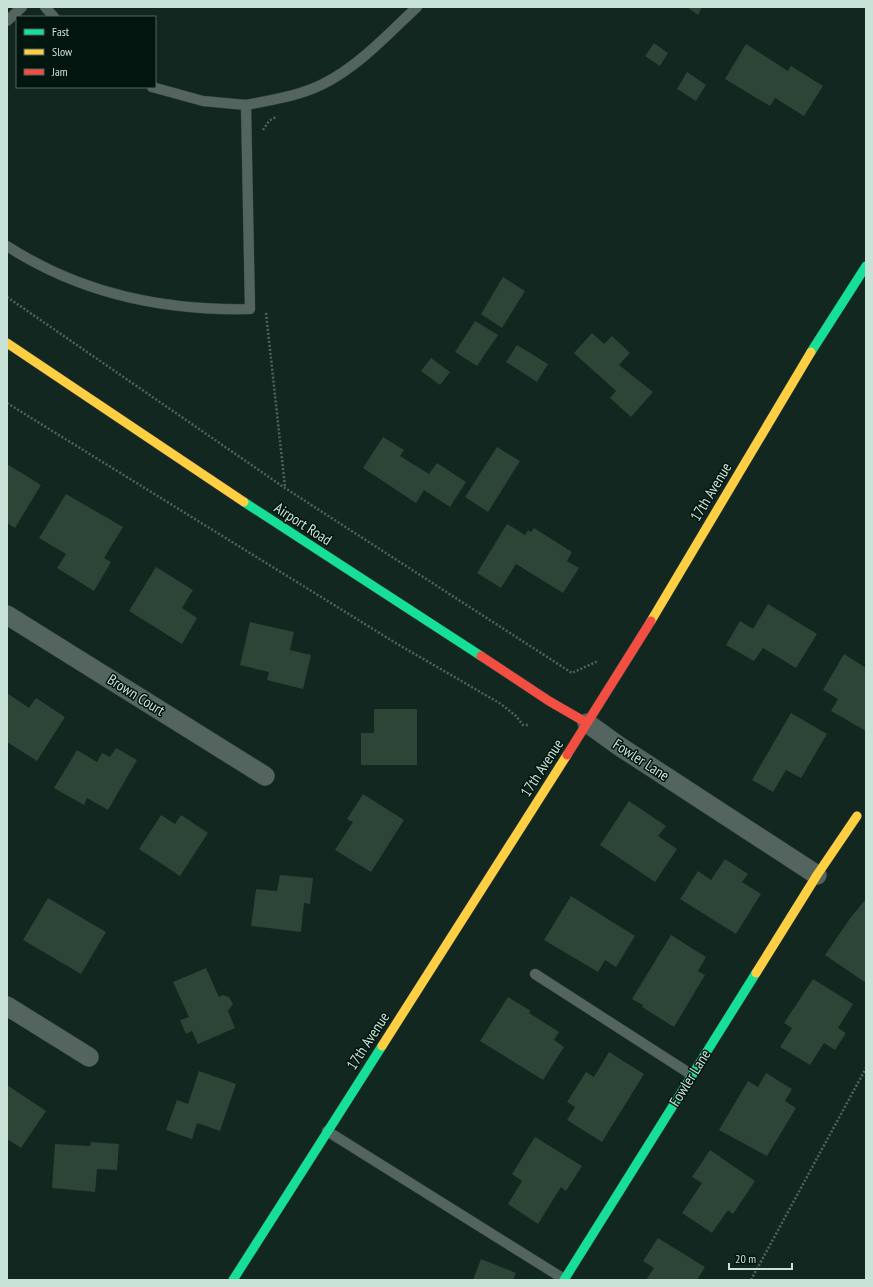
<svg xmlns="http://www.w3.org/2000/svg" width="873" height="1287" viewBox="0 0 873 1287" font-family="'PT Sans Narrow',sans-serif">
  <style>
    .building { fill: #2c4537 }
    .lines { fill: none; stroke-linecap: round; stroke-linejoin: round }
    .lane-casing { stroke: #32423c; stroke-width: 11 }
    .street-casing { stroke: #32423c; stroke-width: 20 }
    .fast-casing { stroke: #32423c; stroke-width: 10 }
    .slow-casing { stroke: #32423c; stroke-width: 10 }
    .jam-casing { stroke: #32423c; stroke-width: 10 }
    .path { stroke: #52625b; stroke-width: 2.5; stroke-dasharray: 2 2; stroke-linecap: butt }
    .lane { stroke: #53655e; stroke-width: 10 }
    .street { stroke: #53655e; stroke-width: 19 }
    .fast { stroke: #16e098; stroke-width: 9 }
    .slow { stroke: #ffcf43; stroke-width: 9 }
    .jam { stroke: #f24e42; stroke-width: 9 }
    .labels { text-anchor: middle; stroke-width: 3; stroke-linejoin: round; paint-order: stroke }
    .street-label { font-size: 15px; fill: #c9e2d7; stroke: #02150e }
  </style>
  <rect width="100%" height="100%" fill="#11271f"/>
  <path class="building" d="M687,7H702L698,15Z
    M654,43L668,53L660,66L645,56Z
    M746,44L788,71L791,66L823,86L804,116L775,98L770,106L725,79Z
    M687,72L706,85L696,101L677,89Z
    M503,277L525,291L502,328L481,314Z
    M475,321L498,335L477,366L455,352Z
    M592,333L604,344L612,336L630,353L619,365L653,392L631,417L610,398L616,391L574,353Z
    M517,345L548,364L537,382L506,362Z
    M431,358L450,372L440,385L421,371Z
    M383,437L404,450L400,456L429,474L437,463L466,482L450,507L424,490L416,503L363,468Z
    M497,447L520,461L488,512L465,497Z
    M7,464L41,485L15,528L7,523Z
    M66,494L123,527L104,558L111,562L94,591L57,568L66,554L39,538Z
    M507,524L525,535L528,530L531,532L534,528L572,552L567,561L579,568L563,593L516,564L501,588L477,573Z
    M156,567L193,590L182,608L197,618L182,644L129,611Z
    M768,604L817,634L796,668L763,648L754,661L726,645L740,621L753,629Z
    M250,622L294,632L290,650L311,655L303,689L267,680L269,672L240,665Z
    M844,654L866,668V731L831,711L838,699L823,690Z
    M7,693L29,708L36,698L65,717L37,761L7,742Z
    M374,709H417V765H361V733H374Z
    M791,713L827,734L801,778L786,770L773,792L752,780Z
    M116,748L137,760L108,810L87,798L84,805L54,788L77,750L97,762L102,753L110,757Z
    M363,794L404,820L371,872L335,850L353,822L347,819Z
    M629,801L666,826L658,836L677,849L655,882L600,845Z
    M161,815L175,824L181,815L208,833L180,876L139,849Z
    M725,859L748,874L742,882L761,894L736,934L680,899L698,871L711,880Z
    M280,875L313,878L310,904L304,903L301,932L251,926L256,889L277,891Z
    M571,896L635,936L616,967L605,960L598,972L544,940Z
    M48,898L106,932L81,974L23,940Z
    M866,899V983L825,955L851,917Z
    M671,935L706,957L698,971L705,975L674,1027L642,1007L643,1005L632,999Z
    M206,968L219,997L223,995L229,997L233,1004L228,1011L235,1028L198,1044L192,1031L186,1034L180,1020L189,1017L173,982Z
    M813,979L853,1004L838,1028L846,1033L835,1050L824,1043L810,1065L780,1047L792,1028L784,1023Z
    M508,997L531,1011L529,1013L559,1032L554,1040L564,1047L543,1080L480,1041Z
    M609,1052L644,1074L602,1142L567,1120L575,1107L567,1102L586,1072L594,1077Z
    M199,1071L236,1084L220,1131L197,1123L192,1139L166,1130L177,1100L188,1104Z
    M766,1073L792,1089L785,1101L796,1108L767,1156L719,1130L748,1081L758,1087Z
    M7,1085L46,1111L21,1148L7,1139Z
    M535,1137L582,1166L566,1191L561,1187L538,1224L508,1204L522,1181L512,1174Z
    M91,1142L119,1144L117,1170L97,1169L95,1192L52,1188L55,1144L90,1146Z
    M710,1150L755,1181L733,1214L728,1210L712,1233L682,1213L702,1183L692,1177Z
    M658,1238L705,1267L697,1280H646L654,1268L643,1261Z
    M481,1259L516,1273L513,1280H473Z"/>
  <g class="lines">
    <defs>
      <path id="lane" d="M45,7L54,17
        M7,21L22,7
        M246,105C272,100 299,96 323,84C359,66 388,34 417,7
        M7,246C81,294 163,311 250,309L246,105L203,101L152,87
        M535,974L692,1075
        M327,1131L564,1279"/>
      <path id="street" d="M7,615L265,776
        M587,723L619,746L817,875
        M7,1006L89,1057"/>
      <path id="fast" d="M811,352L866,266
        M244,502L481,656
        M233,1280L382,1046
        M564,1280L756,973"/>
      <path id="slow" d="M7,343L244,502
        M651,621L811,352
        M756,973L817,875L857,816
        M382,1046L567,755"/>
      <path id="jam" d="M481,656L549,701L587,723
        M567,755L651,621"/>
    </defs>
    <use href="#lane" class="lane-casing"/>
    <use href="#street" class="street-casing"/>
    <use href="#fast" class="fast-casing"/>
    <use href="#slow" class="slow-casing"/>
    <use href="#jam" class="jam-casing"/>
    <path class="path" d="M263,130L269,121L276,117
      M7,297L285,488L572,673L598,661
      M266,313L285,487
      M7,403L394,642L501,704L516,716L523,725H529
      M751,1280L866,1068"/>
    <use href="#lane" class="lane"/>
    <use href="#street" class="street"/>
    <use href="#fast" class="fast"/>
    <use href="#slow" class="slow"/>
    <use href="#jam" class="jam"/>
  </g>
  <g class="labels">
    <g class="street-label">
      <text transform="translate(711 492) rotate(-59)" y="5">17th Avenue</text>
      <text transform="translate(303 524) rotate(33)" y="5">Airport Road</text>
      <text transform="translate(136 695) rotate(32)" y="5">Brown Court</text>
      <text transform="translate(641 760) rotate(33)" y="5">Fowler Lane</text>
      <text transform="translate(542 768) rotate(-57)" y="5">17th Avenue</text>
      <text transform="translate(368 1041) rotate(-57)" y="5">17th Avenue</text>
      <text transform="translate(690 1078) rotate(-58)" y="5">Fowler Lane</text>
    </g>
  </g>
  <rect width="873" height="1287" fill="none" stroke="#c9e2d7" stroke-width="16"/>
  <rect x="16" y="16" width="140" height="72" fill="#02150e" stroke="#52675e"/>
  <rect x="24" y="29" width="20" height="6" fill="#16e098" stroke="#52675e"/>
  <text x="52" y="36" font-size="12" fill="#c9e2d7">Fast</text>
  <rect x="24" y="49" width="20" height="6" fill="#ffcf43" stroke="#52675e"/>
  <text x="52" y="56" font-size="12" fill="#c9e2d7">Slow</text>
  <rect x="24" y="69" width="20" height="6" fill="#f24e42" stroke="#52675e"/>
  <text x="52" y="76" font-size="12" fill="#c9e2d7">Jam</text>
  <path d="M729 1263v6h63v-6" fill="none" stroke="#c9e2d7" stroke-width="2"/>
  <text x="735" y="1263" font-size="12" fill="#c9e2d7" stroke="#02150e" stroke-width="3" paint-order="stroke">20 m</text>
</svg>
